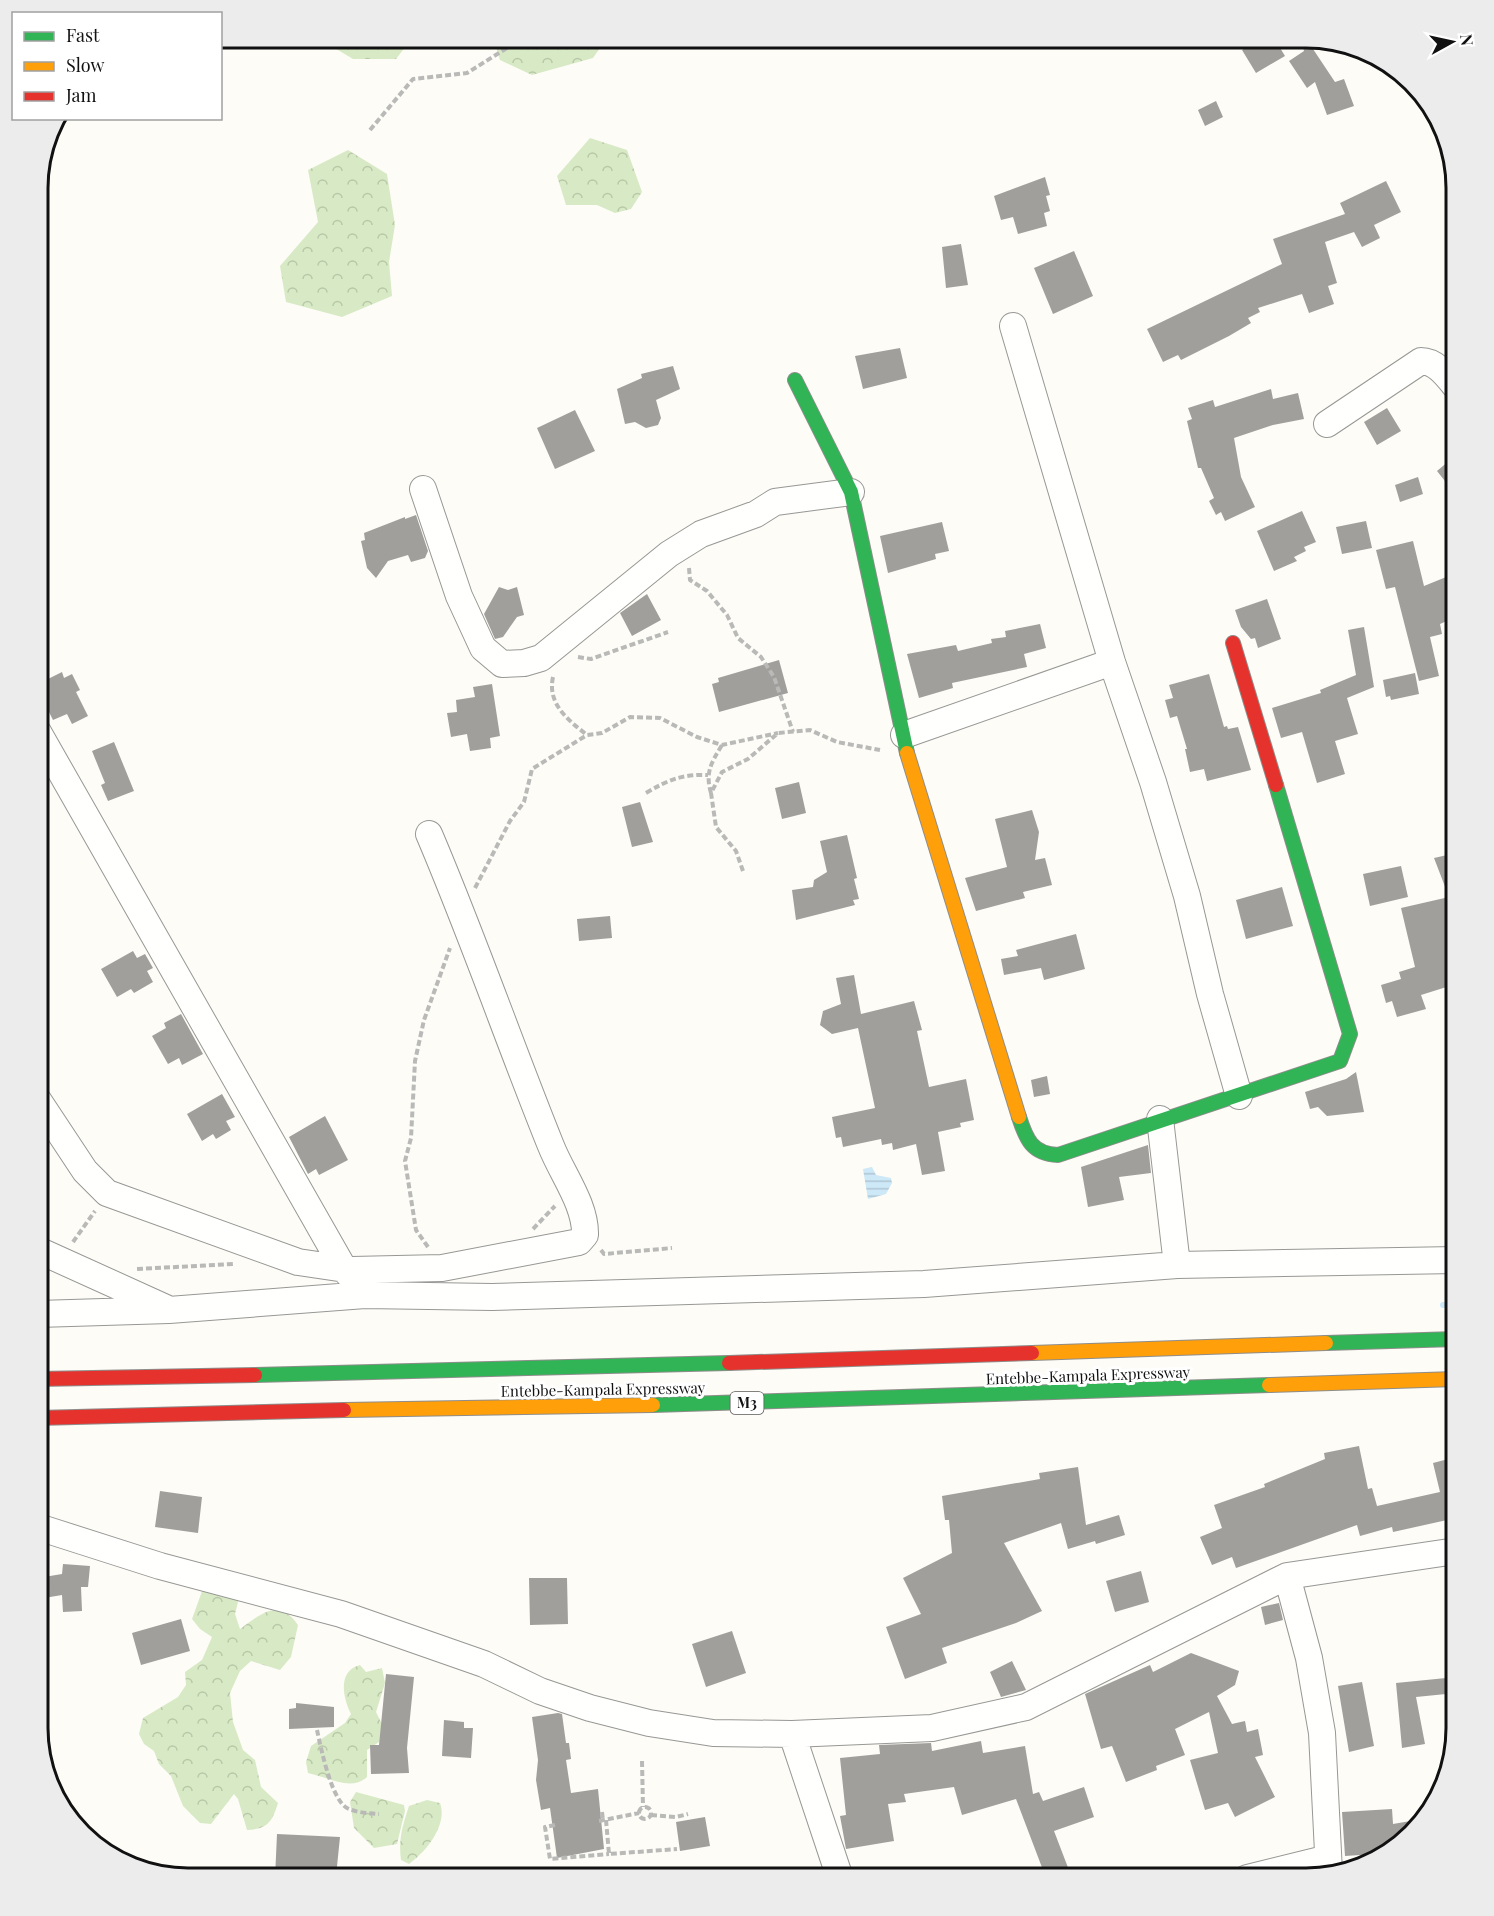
<svg xmlns="http://www.w3.org/2000/svg" width="1494" height="1916" viewBox="0 0 1494 1916" font-family="'Playfair Display',serif">
  <style>
    .forest { fill: url(#forest-crowns) }
    .water { fill: url(#water-rules) }
    .lines { fill: none; stroke-linecap: round; stroke-linejoin: round }
    .stream { stroke: #cde8f7; stroke-width: 6 }
    .building { fill: #a19f9c }
    .street-casing { stroke: #979795; stroke-width: 28 }
    .fast-casing { stroke: #8e8d8b; stroke-width: 16 }
    .slow-casing { stroke: #8e8d8b; stroke-width: 16 }
    .jam-casing { stroke: #8e8d8b; stroke-width: 16 }
    .path { stroke: #b9b9b8; stroke-width: 4; stroke-dasharray: 6 3; stroke-linecap: butt }
    .street { stroke: #fffffe; stroke-width: 26 }
    .fast { stroke: #30b455; stroke-width: 14 }
    .slow { stroke: #ff9f0a; stroke-width: 14 }
    .jam { stroke: #e5322d; stroke-width: 14 }
    .labels { text-anchor: middle; stroke-width: 6; stroke-linejoin: round; paint-order: stroke }
    .shield { fill: #fff; stroke: #585858; stroke-width: 1.5 }
    .shield-label { font-size: 14px; font-weight: bold; fill: #111 }
    .street-label { font-size: 15px; fill: #111; stroke: #fff }
    .rim { fill: none; stroke: #111; stroke-width: 3 }
  </style>
  <defs>
    <pattern id="forest-crowns" width="20" height="18" patternUnits="userSpaceOnUse" patternTransform="scale(1.5)"><rect width="20" height="18" fill="#d8eac5"/><path d="M2 6a3 3 0 1 1 6 0M12 15a3 3 0 1 1 6 0" fill="none" stroke="#b8c8a8"/></pattern>
    <pattern id="water-rules" width="6" height="5" patternUnits="userSpaceOnUse" patternTransform="scale(1.5)"><rect width="6" height="5" fill="#cde8f7"/><path d="M0 2.5h6" fill="none" stroke="#afc6d3"/></pattern>
  </defs>
  <rect width="100%" height="100%" fill="#fdfcf7"/>
  <path class="forest" d="M318,38H409V42L396,59H353Z
    M493,38H607L593,58L532,75L500,60Z
    M590,138L627,150L642,192L631,209L615,213L597,205H566L557,176Z
    M348,150L387,174L395,225L389,262L392,296L342,317L286,302L280,266L318,222L308,170Z
    M205,1583L239,1598L235,1614L240,1629C261,1614 279,1597 298,1625L291,1657L280,1670L251,1661L240,1671L230,1693L233,1722L243,1750L255,1760L261,1787L278,1803C272,1822 268,1829 247,1830L238,1799L234,1794L211,1824L200,1823L183,1806L171,1776L159,1764L154,1751L144,1744L139,1734L143,1718L178,1697L186,1685L185,1672L202,1660L212,1637L200,1629L192,1619Z
    M360,1665L366,1672L382,1668L385,1683L376,1712L388,1736L367,1750V1777C351,1792 328,1777 308,1773L306,1762L311,1746L345,1723L351,1714C343,1698 337,1671 360,1665Z
    M356,1792L404,1805L405,1811L397,1844L374,1848L354,1828L350,1802Z
    M427,1800L440,1803C448,1825 426,1852 409,1864L401,1860C398,1840 403,1824 409,1806Z"/>
  <path class="water" d="M872,1167L876,1175L891,1178L892,1183L886,1194L868,1199L863,1169Z"/>
  <g class="lines">
    <path class="stream" d="M1443,1305L1456,1304"/>
  </g>
  <path class="building" d="M1262,38H1274L1285,56L1256,73L1242,50Z
    M1307,40L1335,82L1344,79L1354,106L1327,115L1315,82L1307,88L1289,61L1304,51L1302,43Z
    M1216,101L1223,117L1205,126L1198,110Z
    M1045,177L1050,195L1046,196L1050,211L1044,213L1047,226L1018,234L1013,217L1001,220L994,196Z
    M1386,181L1401,212L1374,225L1380,238L1362,247L1354,232L1325,242L1337,283L1328,286L1334,304L1309,313L1302,294L1258,308L1260,312L1248,318L1251,323L1229,336L1181,360L1178,355L1163,362L1147,329L1282,264L1273,239L1345,214L1340,203Z
    M961,244L968,285L946,288L942,247Z
    M1074,251L1093,296L1053,314L1034,268Z
    M900,348L907,378L863,389L855,356Z
    M673,366L680,389L656,400L661,418L658,425L646,428L635,422L625,424L617,389L642,378L641,374Z
    M1271,389L1273,399L1298,393L1304,419L1273,425L1234,438L1241,477L1255,507L1225,521L1221,512L1216,515L1209,501L1214,498L1201,468H1198L1187,421L1192,419L1188,408L1213,400L1215,407Z
    M1387,408L1401,431L1377,445L1364,422Z
    M575,410L595,451L555,469L537,428Z
    M1456,455V495L1437,471Z
    M1418,477L1423,494L1400,502L1395,485Z
    M1302,511L1316,542L1304,547L1306,551L1294,557L1297,561L1274,571L1257,531Z
    M416,515L428,551L425,558L411,562L408,555L388,561L376,578L367,568L361,541L365,540L364,533L405,517V519Z
    M1366,521L1372,548L1342,554L1336,527Z
    M942,522L949,551L935,554L936,559L888,573L880,536Z
    M1413,541L1424,586L1456,573V617L1440,624L1442,634L1430,637L1439,676L1419,681L1395,587L1386,589L1376,550Z
    M499,587L508,590L517,587L524,615L517,617L503,637L495,639L484,614Z
    M647,594L661,620L632,636L620,613Z
    M1267,599L1281,639L1258,648L1255,638L1251,639L1241,627L1235,610Z
    M1040,624L1046,648L1024,654L1027,667L952,683L953,688L919,698L907,654L956,645L958,651L992,643L991,639L1006,637L1005,631Z
    M1364,627L1374,687L1347,698L1358,734L1335,741L1345,774L1317,783L1302,732L1281,738L1272,708L1321,693L1320,690L1356,675L1348,630Z
    M779,660L788,693L719,712L712,684L719,682L718,678Z
    M62,672L64,678L72,674L80,690L76,692L88,716L72,724L67,714L53,720L45,704L38,708V684Z
    M1415,673L1419,694L1391,700L1390,696L1386,697L1383,680Z
    M1209,674L1224,727L1227,726L1228,729L1238,727L1251,770L1207,781L1204,769L1190,772L1185,749H1187L1177,716L1170,718L1165,700L1173,698L1169,685Z
    M492,684L500,736L490,738L491,748L470,751L467,734L451,737L447,713L457,712L456,700L475,697L473,687Z
    M114,742L134,791L108,801L101,785L105,783L92,751Z
    M799,782L806,813L782,819L775,788Z
    M640,802L653,842L632,847L622,807Z
    M1032,810L1039,832L1035,860L1045,858L1052,885L1023,892L1025,898L976,911L965,878L1007,867L995,819Z
    M847,835L857,878L854,879L859,899L853,900L855,905L796,920L792,890L813,887L814,880L827,872L820,841Z
    M1456,853V984L1421,995L1426,1009L1397,1017L1392,1001L1386,1003L1381,985L1401,979L1399,972L1415,967L1401,908L1449,897L1434,858Z
    M1401,866L1408,897L1370,906L1363,874Z
    M1282,887L1293,926L1246,939L1236,900Z
    M610,916L612,938L579,941L577,919Z
    M1076,934L1085,969L1044,980L1041,968L1004,975L1001,959L1018,956L1016,950Z
    M133,951L137,958L145,954L153,968L147,971L153,982L134,993L131,989L117,997L101,969Z
    M854,975L861,1014L914,1001L922,1030L917,1031L929,1087L966,1079L974,1120L960,1123L961,1127L938,1132L945,1171L922,1175L916,1144L893,1150L892,1143L882,1145L881,1139L843,1147L841,1137L836,1138L832,1117L875,1108L858,1028L832,1034L820,1025L823,1011L841,1004L836,978Z
    M181,1014L203,1054L182,1065L179,1058L168,1064L152,1036L166,1028L164,1023Z
    M1356,1072L1364,1112L1327,1116L1318,1107L1310,1109L1305,1092L1346,1079Z
    M1047,1076L1050,1094L1034,1097L1031,1080Z
    M222,1094L235,1117L226,1121L231,1130L216,1139L213,1134L202,1141L187,1114Z
    M325,1116L348,1160L319,1175L316,1169L308,1174L289,1137Z
    M1148,1145L1151,1173L1119,1177L1124,1200L1088,1207L1081,1167Z
    M1359,1446L1368,1489L1372,1488L1377,1506L1440,1492L1433,1463L1456,1457V1532H1451L1447,1520L1393,1532L1392,1527L1360,1536L1357,1525L1236,1568L1232,1557L1212,1565L1200,1537L1222,1528L1214,1505L1265,1487L1264,1484L1325,1459L1324,1453Z
    M1078,1467L1086,1525L1119,1515L1125,1535L1096,1544L1095,1541L1068,1549L1061,1523L1004,1543L1042,1611L1016,1623L942,1648L947,1663L905,1679L886,1627L921,1614L903,1578L952,1553L949,1520H945L942,1496L1040,1479L1039,1473Z
    M160,1491L202,1497L198,1533L155,1527Z
    M63,1564L90,1566L88,1587H81L82,1611L63,1612L62,1595L38,1599V1578L62,1574Z
    M1141,1571L1149,1602L1115,1612L1106,1581Z
    M529,1578H567L568,1624L530,1625Z
    M1279,1603L1283,1620L1265,1625L1261,1607Z
    M181,1619L190,1651L141,1665L132,1633Z
    M732,1631L746,1673L706,1687L692,1644Z
    M1191,1653L1239,1671L1235,1685L1217,1696L1232,1724L1245,1721L1247,1732L1258,1729L1263,1755L1255,1757L1275,1797L1235,1817L1228,1803L1205,1810L1190,1760L1218,1753L1209,1712L1175,1729L1185,1755L1156,1766L1157,1770L1126,1782L1112,1746L1101,1749L1085,1694L1150,1665L1153,1672Z
    M1012,1661L1026,1690L1001,1697L990,1672Z
    M386,1674L414,1677L407,1748L409,1773L371,1774L370,1745H379Z
    M1456,1677V1693L1416,1697L1425,1744L1402,1748L1396,1683Z
    M1362,1682L1374,1746L1349,1752L1338,1686Z
    M296,1703L334,1707V1727L289,1729V1709L296,1708Z
    M558,1713L562,1714L566,1743H569L571,1759L566,1760L571,1793L598,1789L604,1849L557,1858L550,1808L541,1810L536,1780L538,1760L532,1717Z
    M444,1720L464,1722V1728H473L471,1758L442,1756Z
    M981,1741L983,1753L1025,1746L1033,1794L1039,1792L1043,1801L1084,1787L1094,1817L1054,1831L1072,1878H1046L1016,1799L962,1815L954,1787L904,1794L906,1802L888,1804L894,1841L846,1849L840,1816L846,1815L840,1758L880,1754L879,1745L931,1743L932,1751Z
    M1392,1809L1393,1824L1422,1819L1390,1853L1345,1856L1342,1812Z
    M705,1817L710,1846L680,1851L676,1822Z
    M277,1834L340,1837L336,1876L315,1874V1878H275Z"/>
  <g class="lines">
    <defs>
      <path id="street" d="M1013,326L1112,662L1153,782L1187,896L1210,994L1239,1096
        M1327,424L1421,361C1436,361 1447,376 1456,387
        M423,489L459,596L483,648L502,664L524,663L541,658L669,554L701,534L756,514L775,502L851,492
        M38,732L344,1269L352,1278
        M904,735L1112,662
        M38,1100L85,1171L107,1193L298,1262L352,1270L442,1268L579,1242L585,1235C586,1205 562,1174 551,1146C509,1042 473,937 429,834
        M1160,1119L1177,1265
        M38,1250L166,1308
        M38,1314L169,1310L365,1295L492,1297L924,1284L1177,1265L1456,1260
        M38,1527L160,1566L341,1614L484,1664L540,1691L590,1708L649,1723L713,1733L792,1734L932,1728L1026,1707L1287,1576L1456,1551
        M1287,1576L1309,1658L1322,1733L1329,1872
        M792,1734L840,1878
        M1247,1878L1328,1858"/>
      <path id="fast" d="M795,380L851,492L907,753
        M1019,1117C1026,1139 1032,1154 1058,1155L1340,1061L1350,1034L1276,785
        M1326,1343L1456,1339
        M255,1375L729,1363
        M653,1405L1269,1385"/>
      <path id="slow" d="M907,753L1019,1117
        M1032,1353L1326,1343
        M1269,1385L1456,1379
        M344,1410L653,1405"/>
      <path id="jam" d="M1233,643L1276,785
        M729,1363L1032,1353
        M38,1379L255,1375
        M38,1418L344,1410"/>
    </defs>
    <use href="#street" class="street-casing"/>
    <use href="#fast" class="fast-casing"/>
    <use href="#slow" class="slow-casing"/>
    <use href="#jam" class="jam-casing"/>
    <path class="path" d="M370,130L413,79L467,73L523,38
      M689,568L690,580L707,591L727,615L738,638L761,657L774,677L793,732
      M578,657L591,659L668,632
      M553,677C547,704 568,720 587,735L602,733L630,717L660,718L697,737L722,745L778,733
      M646,793C668,780 682,774 708,775
      M711,793C705,773 711,763 722,745
      M743,871L736,851L716,827L711,793L722,772L748,759L778,733L810,730L837,742L880,750
      M475,888L510,821L524,802L532,769L587,735
      M533,1229L555,1206
      M73,1242L95,1211
      M428,1247L416,1230L405,1161L411,1138L415,1061L424,1020L450,948
      M601,1250L604,1254L672,1248
      M137,1269L234,1264
      M317,1730C321,1748 331,1799 347,1808C357,1813 368,1813 379,1814
      M642,1761L643,1807
      M639 1813a6 6 0 1 1 12 0a6 6 0 1 1-12 0Z
      M602,1812L603,1820
      M651,1815L676,1817L688,1814
      M606,1820L609,1854L677,1849
      M599,1821L639,1813
      M555,1825L545,1827L550,1859L609,1854"/>
    <use href="#street" class="street"/>
    <use href="#fast" class="fast"/>
    <use href="#slow" class="slow"/>
    <use href="#jam" class="jam"/>
  </g>
  <g class="labels">
    <rect class="shield" x="730.5" y="1392" width="33" height="22" rx="4.5"/>
    <g class="shield-label">
      <text x="747" y="1408">M3</text>
    </g>
    <g class="street-label">
      <text transform="translate(1088 1376) rotate(-2)" y="5">Entebbe-Kampala Expressway</text>
      <text transform="translate(603 1390) rotate(-1)" y="5">Entebbe-Kampala Expressway</text>
    </g>
  </g>
  <path d="M0 0H1494V1916H0ZM188 48H1306A140 140 0 0 1 1446 188V1728A140 140 0 0 1 1306 1868H188A140 140 0 0 1 48 1728V188A140 140 0 0 1 188 48Z" fill="#ececec" fill-rule="evenodd"/>
  <path class="rim" d="M188 48H1306A140 140 0 0 1 1446 188V1728A140 140 0 0 1 1306 1868H188A140 140 0 0 1 48 1728V188A140 140 0 0 1 188 48Z"/>
  <rect x="12" y="12" width="210" height="108" fill="#ffffff" stroke="#a0a0a0" stroke-width="1.5"/>
  <rect x="24" y="32" width="30" height="9" fill="#30b455" stroke="#a0a0a0" stroke-width="1.5"/>
  <text x="66" y="42" font-size="18" fill="#111111">Fast</text>
  <rect x="24" y="62" width="30" height="9" fill="#ff9f0a" stroke="#a0a0a0" stroke-width="1.5"/>
  <text x="66" y="72" font-size="18" fill="#111111">Slow</text>
  <rect x="24" y="92" width="30" height="9" fill="#e5322d" stroke="#a0a0a0" stroke-width="1.5"/>
  <text x="66" y="102" font-size="18" fill="#111111">Jam</text>
  <g transform="translate(1452 42) rotate(82)" stroke="#ffffff" stroke-width="4.5" paint-order="stroke">
  <path d="M0-4.5L10 22L0 15L-10 22Z" fill="#111111"/>
  <text y="-9" font-size="16" font-weight="bold" text-anchor="middle" fill="#111111">N</text>
  </g>
</svg>
